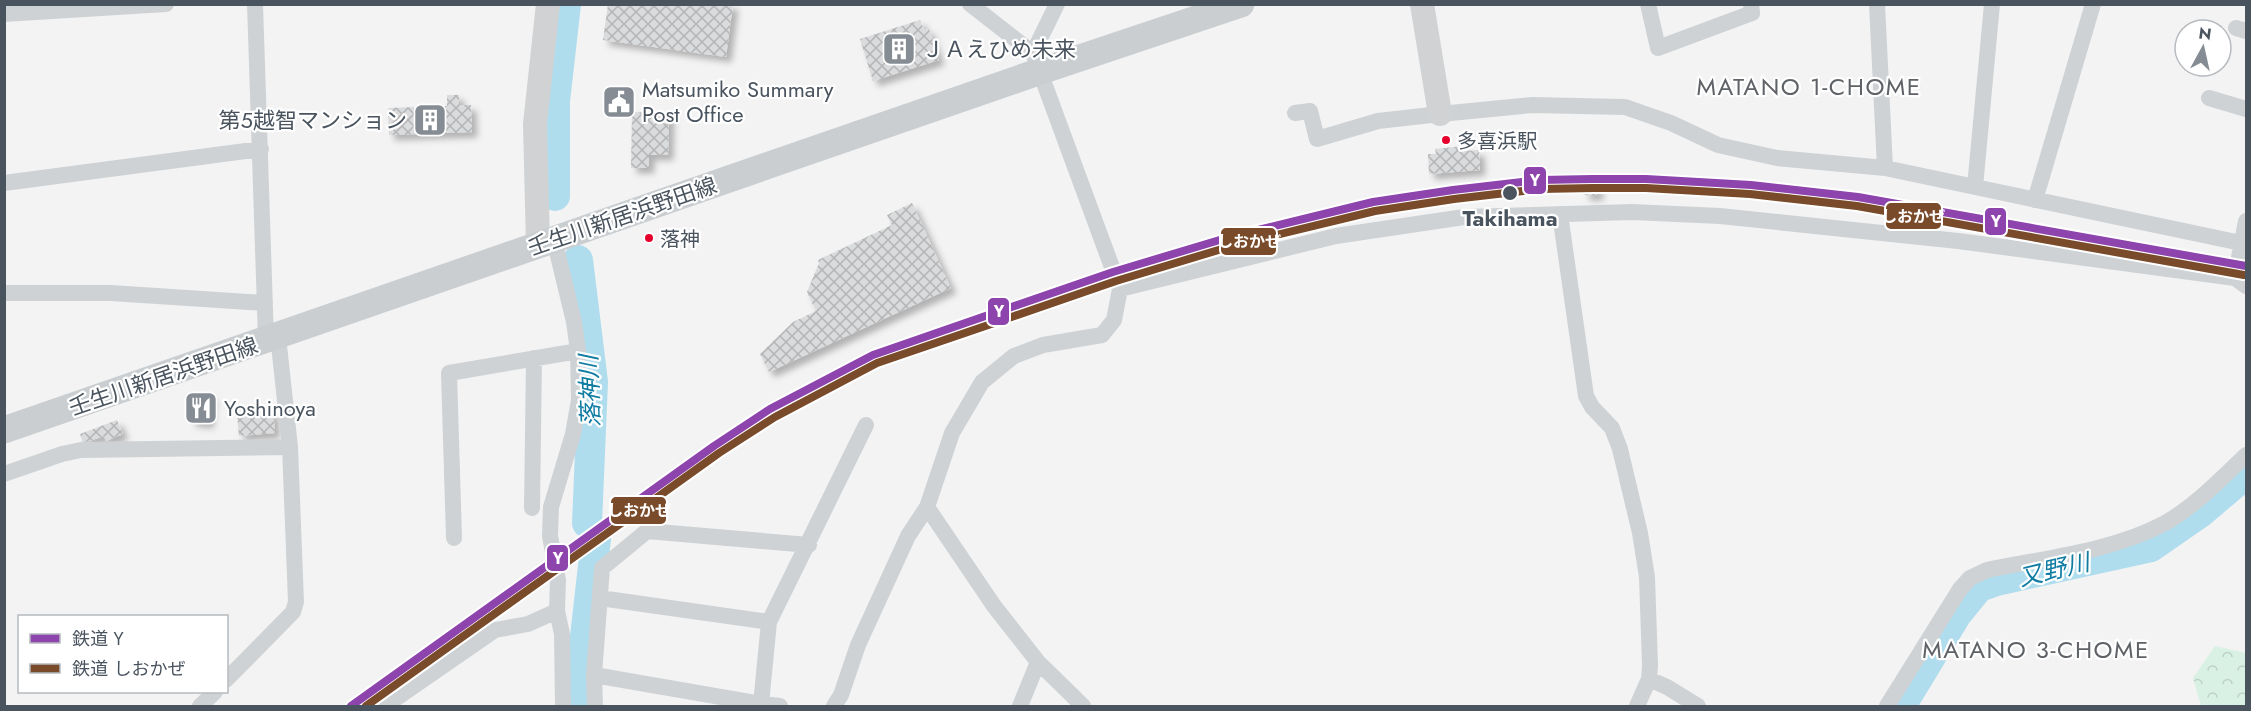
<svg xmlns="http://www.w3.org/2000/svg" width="2251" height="711" viewBox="0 0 2251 711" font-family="Jost,'Noto Sans JP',sans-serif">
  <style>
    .forest { fill: url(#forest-crowns) }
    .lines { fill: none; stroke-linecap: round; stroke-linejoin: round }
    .river { stroke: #b0dded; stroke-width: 30 }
    .building { fill: url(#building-cross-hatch); filter: url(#shadow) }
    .street { stroke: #cfd2d4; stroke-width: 16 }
    .secondary { stroke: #d0d2d4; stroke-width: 24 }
    .primary { stroke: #caced1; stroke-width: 27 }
    .rail-1-casing { stroke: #fff; stroke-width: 12 }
    .rail-2-casing { stroke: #fff; stroke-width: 12 }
    .rail-1 { stroke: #8e44ad; stroke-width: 8 }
    .rail-2 { stroke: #7a4b2a; stroke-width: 8 }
    .bus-dot { fill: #e4002b; stroke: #fff; stroke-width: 2 }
    .stop-dot { fill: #4a545f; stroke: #fff; stroke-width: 2 }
    .labels { text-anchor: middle; stroke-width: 4.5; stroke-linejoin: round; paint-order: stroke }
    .bus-label { font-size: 20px; fill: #4a545f; stroke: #fff; text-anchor: start }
    .poi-label { font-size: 22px; fill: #4a545f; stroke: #fff; text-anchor: start }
    .street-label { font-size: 22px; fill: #4a545f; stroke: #fff }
    .stop-label { font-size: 22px; font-weight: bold; fill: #4a545f; stroke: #fff }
    .neighbourhood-label { font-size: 24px; letter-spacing: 1.5px; fill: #5f6267; stroke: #fff }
    .water-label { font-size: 24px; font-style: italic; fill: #127da3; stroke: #fff }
    .line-badge { stroke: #fff; stroke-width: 2 }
    .badge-label { font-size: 16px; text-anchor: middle; font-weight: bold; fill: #fff }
  </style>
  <defs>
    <pattern id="forest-crowns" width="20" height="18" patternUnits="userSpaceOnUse" patternTransform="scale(1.5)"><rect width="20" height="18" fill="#d9f1e4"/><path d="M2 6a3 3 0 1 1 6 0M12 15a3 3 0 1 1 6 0" fill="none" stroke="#bcd1c6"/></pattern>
    <pattern id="building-cross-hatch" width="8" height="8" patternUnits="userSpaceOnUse" patternTransform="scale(1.5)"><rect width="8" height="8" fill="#dadbdd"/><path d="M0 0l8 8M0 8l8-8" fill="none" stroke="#b3b4b6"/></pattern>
    <filter id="shadow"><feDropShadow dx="5.5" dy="5.5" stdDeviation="3" flood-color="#0004"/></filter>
  </defs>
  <rect width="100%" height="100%" fill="#f3f3f3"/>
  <path class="forest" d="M2215,646L2246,653V706H2201L2193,678Z"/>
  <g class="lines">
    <path class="river" d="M555,196V101L566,4
      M578,260L593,382L587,523
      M585,706V637L596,539
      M1901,706L1957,614L1979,587L1996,581L2151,547L2200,513L2246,474"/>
  </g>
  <path class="building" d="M608,4H733L726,57L603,40Z
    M920,20L924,30L929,29L939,60L873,81L860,39Z
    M447,95H459V105H471L472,132L389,135L388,108L447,106Z
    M632,112L669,113L668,155H649V168H631Z
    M1464,146L1465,151L1479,150L1480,170L1429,174L1428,154H1436L1435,149Z
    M1584,186H1598V195H1584Z
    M912,203L951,288L769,372L760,354L793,322L816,311L807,292L819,263L818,260L892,225L887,215Z
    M194,393L211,395L208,423L190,421Z
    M273,410L275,433L239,436L237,413Z
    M117,420L123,434L106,441L104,436L83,443L80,434Z"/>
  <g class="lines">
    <path class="street" d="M255,4L266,340
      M970,4L1033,53L1120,289L1336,236L1464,217L1632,212L1720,216L1958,241L2235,278L2246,286
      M1648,4L1658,48L1752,13L1751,4
      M1877,4L1885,168
      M4,14L166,4
      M2236,28L2246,31
      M1033,53L1057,4
      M2209,98L2246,109
      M1295,113L1310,111L1317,139L1378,121L1440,114L1532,105L1625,107L1671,123L1718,145L1777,158L1885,168L2241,243
      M4,183L261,149
      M1975,187L1992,4
      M2035,200L2093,4
      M1560,214L1586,396L1592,407L1612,428L1620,449L1640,533L1647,577L1650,665L1649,679L1637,706
      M554,239L574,322L578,351L579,400L573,434L551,507L550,536L558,580L557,611L562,634L563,706
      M2235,278L2246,221
      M4,293H111L265,303
      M4,474L62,454L81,450L290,447
      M927,507L994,606L1038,662L1020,706
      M532,508L534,358
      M454,538L449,373L578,351
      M600,598L769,622
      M1038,662L1083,706
      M594,675L761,704L760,706
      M1649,679L1667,687L1698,706
      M226,680L293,612L296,602L290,447L278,336
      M200,706L215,692
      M385,706L495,630L528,624L557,611
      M595,706L594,675L602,568L647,531L809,545
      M780,706L761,704L769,622L866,425
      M834,706L841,695L858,645L908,536L927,507L952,433L982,382L1014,356L1043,345L1102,335L1114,320L1120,289
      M1887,706L1960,589L1970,578L1987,570C2045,558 2113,551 2165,523C2195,506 2221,479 2246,455"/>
    <path class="secondary" d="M1422,4L1440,114
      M538,245L535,124L548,4"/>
    <path class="primary" d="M4,430L1041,71L1241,4"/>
    <defs>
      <path id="rail-1" d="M351,706L714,446L770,409L873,355L997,312L1113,272L1233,236L1373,202L1453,190L1539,180L1593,179H1646L1751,185L1858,197L2246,266"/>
      <path id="rail-2" d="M366,706L719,453L775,417L877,363L1000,321L1116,281L1235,245L1375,211L1454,199L1540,189L1593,188H1646L1750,194L1857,206L2244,275"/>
    </defs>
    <use href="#rail-1" class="rail-1-casing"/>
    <use href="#rail-2" class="rail-2-casing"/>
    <use href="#rail-1" class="rail-1"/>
    <use href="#rail-2" class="rail-2"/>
  </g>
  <defs>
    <symbol id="building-square" viewBox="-11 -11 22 22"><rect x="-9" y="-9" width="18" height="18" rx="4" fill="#858c93" stroke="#fff"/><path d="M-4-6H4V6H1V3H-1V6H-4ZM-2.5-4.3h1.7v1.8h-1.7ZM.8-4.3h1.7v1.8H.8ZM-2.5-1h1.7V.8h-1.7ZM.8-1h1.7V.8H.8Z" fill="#fff"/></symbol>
    <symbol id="civic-square" viewBox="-11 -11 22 22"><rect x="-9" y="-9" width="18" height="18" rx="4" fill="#858c93" stroke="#fff"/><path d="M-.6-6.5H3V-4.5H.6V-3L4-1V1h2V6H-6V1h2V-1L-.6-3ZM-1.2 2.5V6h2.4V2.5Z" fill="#fff"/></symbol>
    <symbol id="restaurant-square" viewBox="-11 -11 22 22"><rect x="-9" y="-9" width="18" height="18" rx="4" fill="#858c93" stroke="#fff"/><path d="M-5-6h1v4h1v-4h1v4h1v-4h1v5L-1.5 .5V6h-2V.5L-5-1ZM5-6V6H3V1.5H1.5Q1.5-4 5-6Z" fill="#fff"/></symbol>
  </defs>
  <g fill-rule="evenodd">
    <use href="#building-square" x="880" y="30" width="38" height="38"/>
    <use href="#civic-square" x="600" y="83" width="38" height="38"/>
    <use href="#building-square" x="411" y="101" width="38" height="38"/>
    <use href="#restaurant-square" x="182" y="389" width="38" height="38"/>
  </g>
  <g class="bus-dot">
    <circle cx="1446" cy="140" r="5"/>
    <circle cx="649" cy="238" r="5"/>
  </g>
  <circle class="stop-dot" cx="1510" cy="193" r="8"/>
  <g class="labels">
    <g class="bus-label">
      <text x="1457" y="148">多喜浜駅</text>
      <text x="660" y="246">落神</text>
    </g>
    <g class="poi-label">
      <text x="922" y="57">ＪＡえひめ未来</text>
      <text x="642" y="97">Matsumiko Summary<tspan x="642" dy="25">Post Office</tspan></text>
      <text x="407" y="128" text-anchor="end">第5越智マンション</text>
      <text x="224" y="416">Yoshinoya</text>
    </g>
    <g class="street-label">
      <text transform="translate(622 216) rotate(-19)" y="8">壬生川新居浜野田線</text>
      <text transform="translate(163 376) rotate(-19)" y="8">壬生川新居浜野田線</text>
    </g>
    <g class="stop-label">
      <text x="1510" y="226">Takihama</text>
    </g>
    <g class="neighbourhood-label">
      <text x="1809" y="95">MATANO 1-CHOME</text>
      <text x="2036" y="658">MATANO 3-CHOME</text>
    </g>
    <g class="water-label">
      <text transform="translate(590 391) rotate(-92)" y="8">落神川</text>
      <text transform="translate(2054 570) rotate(-13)" y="8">又野川</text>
    </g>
  </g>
  <g class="line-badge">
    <rect x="1523" y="166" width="24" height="29" rx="6" fill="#8e44ad"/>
    <rect x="1885" y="202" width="57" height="28" rx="6" fill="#7a4b2a"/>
    <rect x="1984" y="207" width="23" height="29" rx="6" fill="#8e44ad"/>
    <rect x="1220" y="227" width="57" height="29" rx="6" fill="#7a4b2a"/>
    <rect x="987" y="297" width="23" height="29" rx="6" fill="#8e44ad"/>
    <rect x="610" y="496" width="57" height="29" rx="6" fill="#7a4b2a"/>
    <rect x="546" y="544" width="23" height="28" rx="6" fill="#8e44ad"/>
  </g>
  <g class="badge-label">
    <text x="1535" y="186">Y</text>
    <text x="1913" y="222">しおかぜ</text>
    <text x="1996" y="227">Y</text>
    <text x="1249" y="247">しおかぜ</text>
    <text x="999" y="317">Y</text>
    <text x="639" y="516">しおかぜ</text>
    <text x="558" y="564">Y</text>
  </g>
  <rect width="2251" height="711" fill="none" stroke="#4a545f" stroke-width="12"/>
  <rect x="18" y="615" width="210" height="78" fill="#ffffff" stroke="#b7bbbf" stroke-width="1.5"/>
  <rect x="30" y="634" width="30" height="9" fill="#8e44ad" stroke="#b7bbbf" stroke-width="1.5"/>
  <text x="72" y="645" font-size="18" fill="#4a545f">鉄道 Y</text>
  <rect x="30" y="664" width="30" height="9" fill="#7a4b2a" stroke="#b7bbbf" stroke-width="1.5"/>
  <text x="72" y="675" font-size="18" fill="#4a545f">鉄道 しおかぜ</text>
  <g transform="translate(2203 48) rotate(8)"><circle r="28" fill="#ffffff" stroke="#b7bbbf" stroke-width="1.5"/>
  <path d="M0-4.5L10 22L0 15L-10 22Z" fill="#858c93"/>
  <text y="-9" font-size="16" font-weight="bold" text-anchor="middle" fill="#4a545f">N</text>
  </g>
</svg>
